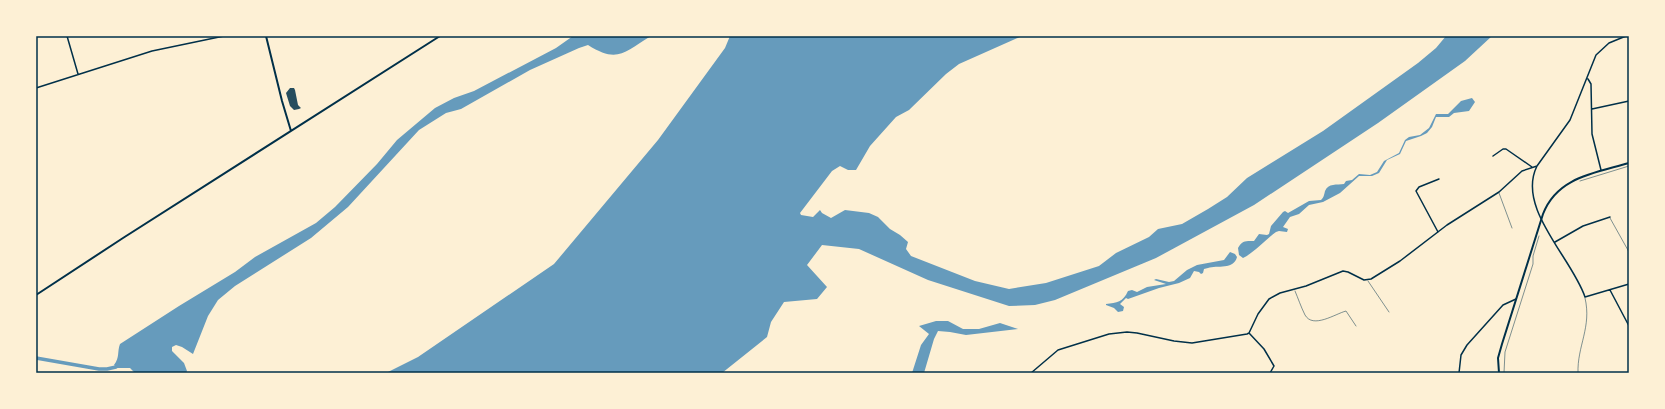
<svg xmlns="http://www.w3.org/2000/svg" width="1665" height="409" viewBox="0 0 1665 409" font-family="'Sofia Sans Condensed',sans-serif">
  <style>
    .water { fill: #669bbc }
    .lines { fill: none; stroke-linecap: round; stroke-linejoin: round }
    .canal { stroke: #669bbc; stroke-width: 3.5 }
    .building { fill: #264d5e }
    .path { stroke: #003049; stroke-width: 0.5 }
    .service { stroke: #003049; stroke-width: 0.5 }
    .minor { stroke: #003049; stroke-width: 1.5 }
    .tertiary { stroke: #003049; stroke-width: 2 }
    .secondary { stroke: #003049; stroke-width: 2 }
    .neatline { fill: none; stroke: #003049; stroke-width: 1.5 }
  </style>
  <rect width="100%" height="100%" fill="#fdf0d5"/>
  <path class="water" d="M573,36H651C624,52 618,64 588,45L579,48L530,70L461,109L446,113L419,130L348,207L311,238L235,286L218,300L208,316L193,354L182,347L176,345L172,347V351L184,363L187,371L186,373H135L130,368H117L114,365C120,357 117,352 120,344L179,306L235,272L255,257L316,223L335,207L377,164L397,140L435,108L454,98L474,91L556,48Z
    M730,36H1022L959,64L946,74L909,110L896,117L870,146L856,170H848L840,166L832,171L800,213L801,215L813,217L820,210L822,213L831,218L845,210L869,213L878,217L890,229L900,235L908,242L906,249L911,256L975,281L1009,289L1046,283L1099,266L1116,253L1149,237L1158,229L1182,224L1208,209L1227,197L1247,178L1323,131L1418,63L1436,48L1446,36H1492L1465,61L1378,123L1254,205L1156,258L1055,300L1035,305L1009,306L928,280L859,249L822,245L807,265L827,287L817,299L784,302L771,322L767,337L722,373H386L418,357L554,264L658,140L725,48Z
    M1472,98L1475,102L1469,111L1454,113L1449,117H1436L1432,127L1427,133L1421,136L1406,141L1400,154L1387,160L1379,173L1372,176H1359L1340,193L1323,202L1309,205L1299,214L1290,217L1283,227L1288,229L1287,232L1279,231L1276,232C1265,240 1255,252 1243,258L1239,255L1238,248C1242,240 1247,241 1254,241L1259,234L1267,235L1269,234L1271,226L1283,212L1285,211L1288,213L1309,201L1321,200C1324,197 1324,195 1325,191C1328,183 1337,185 1344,184L1346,181L1352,180L1359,174L1370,175L1377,172L1384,161L1399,153L1405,140L1409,137L1420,135L1429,128L1436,114H1448L1461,101Z
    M1230,252L1235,254L1237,257C1234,270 1217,265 1208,268L1204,269L1203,273L1201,274L1199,272L1194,271L1190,278L1179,283L1159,288L1128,299L1126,298L1120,304L1124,307L1123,311L1118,312L1114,308L1106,305V304C1117,303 1123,302 1128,291L1132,290L1137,292L1147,287L1166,284L1154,280L1156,279L1169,282L1174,281L1187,270L1197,265L1224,260Z
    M936,321H948L963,329H979L1000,323L1018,329L966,335L950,332L938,331L934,339L924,373H912L921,345L929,334L919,326Z"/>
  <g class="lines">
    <path class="canal" d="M36,358L99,369H107L116,367"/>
  </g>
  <path class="building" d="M290,88H294L295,90L298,105L301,108L299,109L294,110L290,106L286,93Z"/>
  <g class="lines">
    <path class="path" d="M1580,181L1629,166
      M1504,373L1505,352L1533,264V256L1539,236"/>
    <path class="service" d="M1499,193L1512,228
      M1610,218L1629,252
      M1368,281L1389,312
      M1295,291C1298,298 1301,307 1305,315C1313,329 1335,314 1346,311L1356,326
      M1578,373C1577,346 1592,327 1585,298"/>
    <path class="minor" d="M67,36L78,74
      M1626,36L1609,43L1596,55L1570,120L1537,166C1516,208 1572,258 1585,297L1629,284
      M1588,79L1591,84L1592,134L1601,170
      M36,88L152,51L224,36
      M1592,109L1629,101
      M1493,156L1503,149H1506L1532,167
      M1438,232L1416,191L1419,187L1439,179
      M1555,242L1583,226L1610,217
      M1610,290L1629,326
      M1249,333L1264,349L1274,366L1270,373
      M1031,373L1058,350L1109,334L1127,332L1137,333L1174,341L1192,343L1247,334L1249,333L1258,314L1269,299L1280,293L1306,286L1343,271L1348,272L1364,280L1371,279L1400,261L1447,225L1499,192L1522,171L1537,166
      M1459,373L1461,355L1467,345L1503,305L1516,299"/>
    <path class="tertiary" d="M266,36L282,101L291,131
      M36,295L123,238L440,36"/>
    <path class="secondary" d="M1499,373L1498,358L1502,344L1543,214C1557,177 1595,173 1629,163"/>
  </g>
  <rect width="1665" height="409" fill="none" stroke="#fdf0d5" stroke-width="74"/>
  <rect x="37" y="37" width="1591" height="335" class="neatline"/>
</svg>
